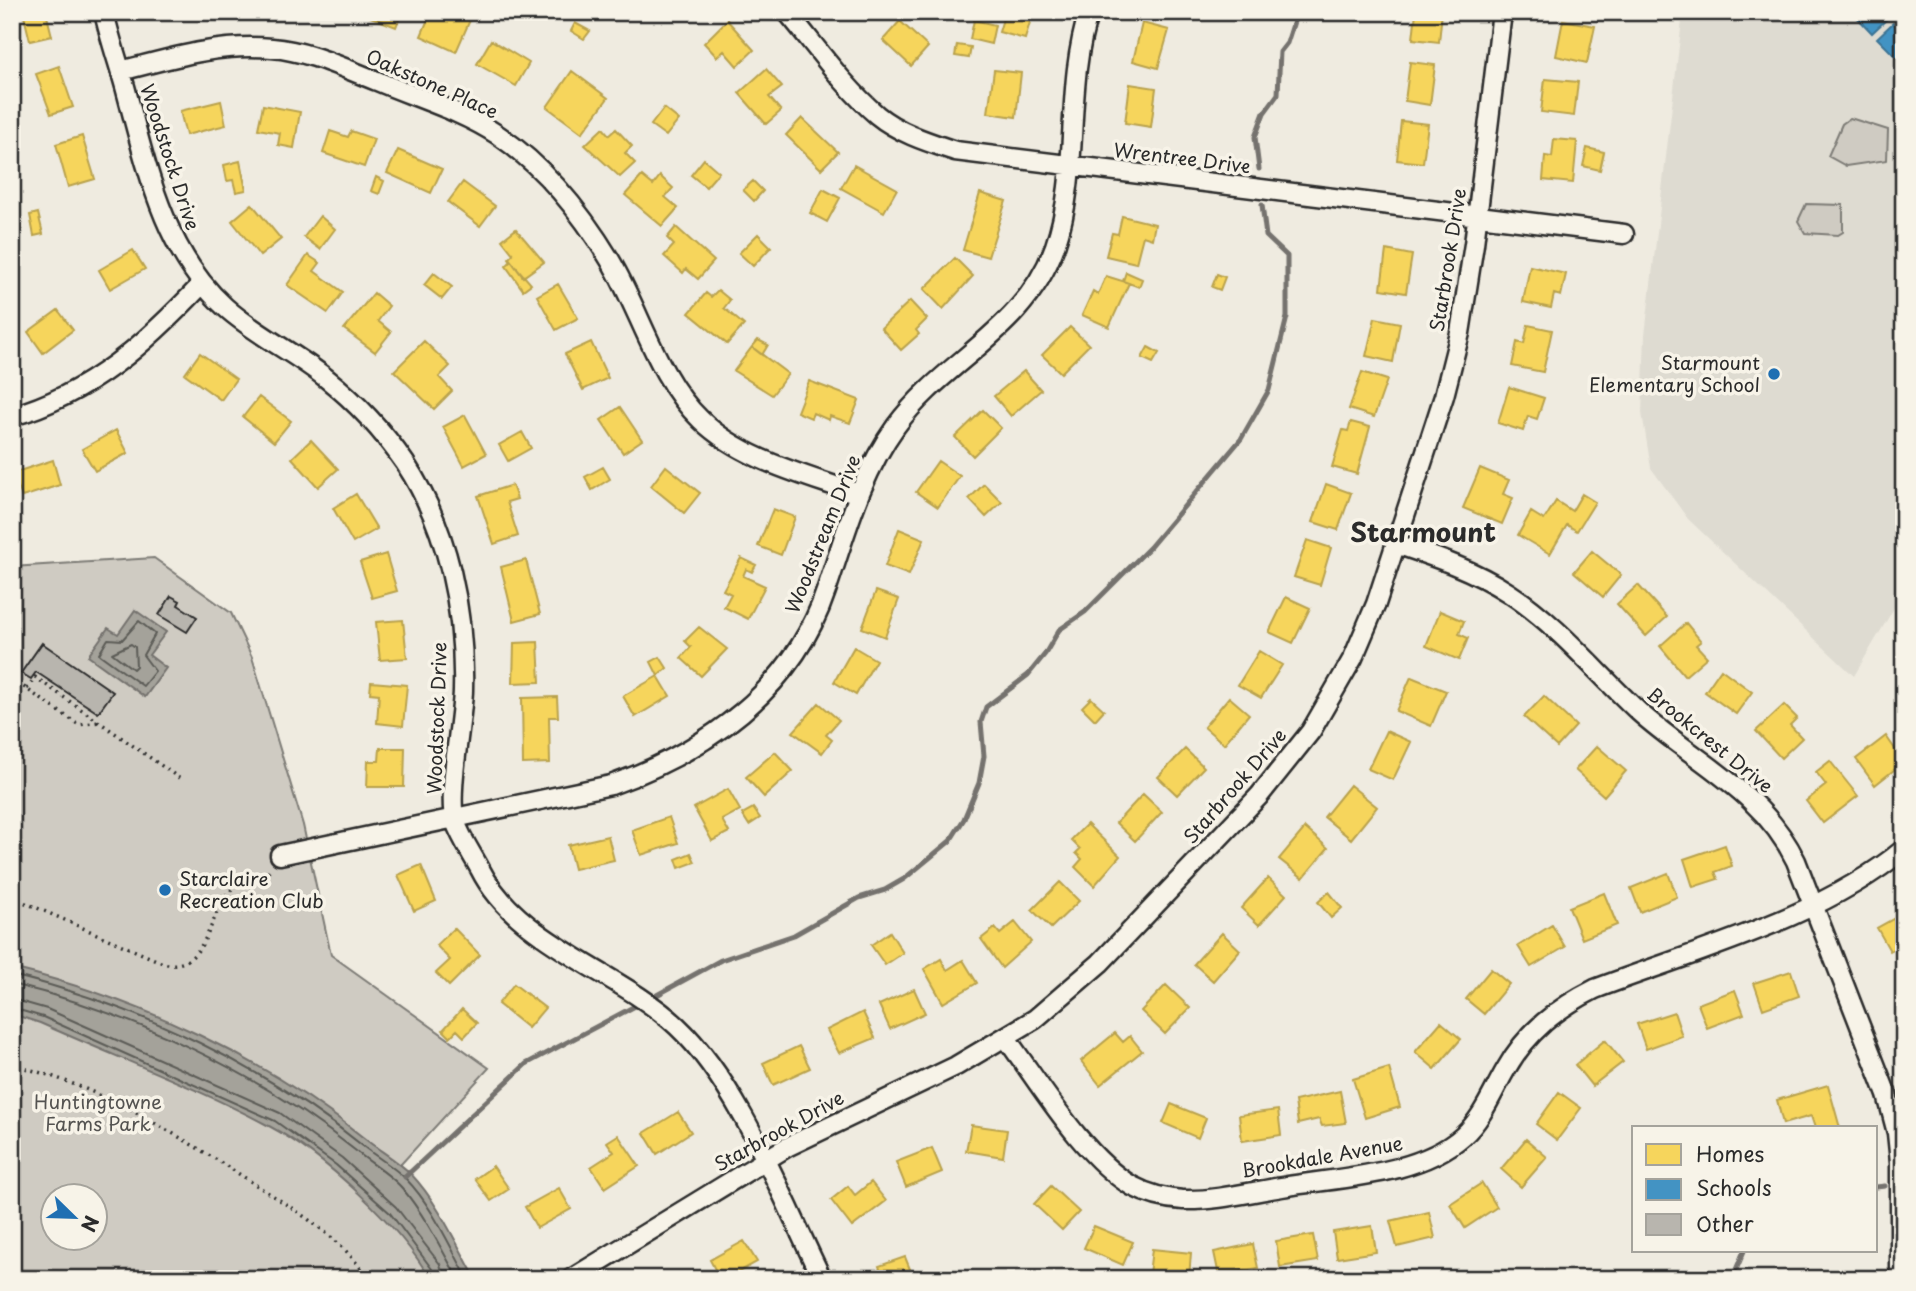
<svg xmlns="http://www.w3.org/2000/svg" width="1916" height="1291" viewBox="0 0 1916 1291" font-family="'Playpen Sans',sans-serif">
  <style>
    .built { fill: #dedbd1 }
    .green { fill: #cfcbc2; stroke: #7d7b76; stroke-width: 2; fill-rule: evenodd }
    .water { fill: #a4a29a; stroke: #74726e; stroke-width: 2 }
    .homes { fill: #f6d55c; stroke: #b9a24d; stroke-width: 2 }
    .schools { fill: #4393c3; stroke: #3c7495; stroke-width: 2 }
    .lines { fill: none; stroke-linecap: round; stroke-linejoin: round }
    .shore { stroke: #5b5b57; stroke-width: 2 }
    .stream { stroke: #74726e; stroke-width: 5 }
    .building { fill: #b8b5ae; stroke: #2b2b2b; stroke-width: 2 }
    .minor-casing { stroke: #2b2b2b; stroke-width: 23 }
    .path { stroke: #2b2b2b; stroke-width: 3.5; stroke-dasharray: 2 5; stroke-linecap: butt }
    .minor { stroke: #f7f3e8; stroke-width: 18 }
    .poi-dot { fill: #1f6fb2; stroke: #f7f3e8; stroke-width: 2.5 }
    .labels { text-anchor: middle; stroke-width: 7; stroke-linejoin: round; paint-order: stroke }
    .street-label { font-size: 19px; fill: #2b2b2b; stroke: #f7f3e8 }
    .poi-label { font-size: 19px; fill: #2b2b2b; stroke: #f7f3e8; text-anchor: end }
    .park-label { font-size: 19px; fill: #545351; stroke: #f7f3e8 }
    .district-label { font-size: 26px; font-weight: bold; fill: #2b2b2b; stroke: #f7f3e8 }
  </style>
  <rect width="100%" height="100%" fill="#efebe0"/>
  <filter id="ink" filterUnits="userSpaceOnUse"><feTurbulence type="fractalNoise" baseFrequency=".0143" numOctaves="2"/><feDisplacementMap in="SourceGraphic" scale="14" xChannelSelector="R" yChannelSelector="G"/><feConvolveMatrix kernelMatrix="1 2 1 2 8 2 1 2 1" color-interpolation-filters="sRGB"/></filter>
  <g filter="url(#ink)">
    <path class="built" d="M1683,12H1904V591L1854,676L1688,519L1651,468L1642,413L1645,335Z"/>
    <path class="green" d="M1850,118L1888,130L1887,160L1846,166L1828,156L1842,124Z
      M1806,204L1843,205V232L1838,235L1805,233L1798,221Z
      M154,558L231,613L252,657L303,825L331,955L489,1068L379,1188L467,1279H12V567ZM52,1196H94V1238H52Z"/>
    <path class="water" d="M135,610L166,632L149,655L166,668L145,697L88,656L108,628L118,634Z
      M12,968C140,999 267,1059 369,1142C382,1152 399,1162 411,1174C438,1202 457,1245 476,1279H430C401,1226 322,1154 269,1126C196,1087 116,1057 40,1023L12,1014Z"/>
    <path class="homes" d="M23,12H46L52,36L30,41Z
      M358,12H402L396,27Z
      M431,12L448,19L452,12L470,20L456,52L421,36Z
      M1005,12H1033L1025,39L999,32Z
      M1416,12H1442L1439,42L1413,39Z
      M727,20L754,50L737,66L724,51L717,57L704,43Z
      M974,20L995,25L991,44L970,39Z
      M1563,20L1595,26L1587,63L1556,56Z
      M900,21L928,47L911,66L883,40Z
      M575,23L590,31L584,39L571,31Z
      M1142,23L1169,30L1158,68L1133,61Z
      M491,40L529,63L516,86L477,64Z
      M957,45L971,47L969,58L955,56Z
      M1410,62L1435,65L1430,105L1405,101Z
      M59,66L73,107L51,114L36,74Z
      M766,69L782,87L769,97L781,111L766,124L739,93Z
      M994,70L1021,73L1016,117L988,113Z
      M572,71L608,98L582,133L547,107Z
      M1545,79L1578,82L1574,116L1541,112Z
      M1130,84L1156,88L1151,127L1125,123Z
      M221,101L226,125L186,135L180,111Z
      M263,105L300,112L294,148L278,145L280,133L258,129Z
      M664,108L679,120L666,136L651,125Z
      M802,118L838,152L821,169L786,135Z
      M1401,121L1428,124L1423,163L1397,160Z
      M603,128L609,135L616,129L632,146L625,153L635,163L620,177L585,145Z
      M330,131L348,137L351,131L374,139L364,167L323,153Z
      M82,136L95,179L68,187L56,144Z
      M1554,139L1577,141L1573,183L1543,180L1545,156L1552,157Z
      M1587,148L1604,152L1600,170L1583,166Z
      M398,150L442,169L431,193L387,173Z
      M704,159L719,172L706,187L691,175Z
      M240,161L246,190L236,192L233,180L227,181L224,165Z
      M854,165L897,189L884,212L841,188Z
      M642,176L653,185L660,176L673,188L665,197L678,208L662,226L625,195Z
      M376,177L384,181L379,194L371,191Z
      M753,181L763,191L754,201L743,190Z
      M463,182L495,206L480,226L448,202Z
      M823,189L840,198L827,222L810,213Z
      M980,193L1006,201L988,257L963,250Z
      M252,204L281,239L260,256L232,221Z
      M38,213L43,234L34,236L30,215Z
      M320,216L335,229L320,249L304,237Z
      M1122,216L1155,224L1152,239L1143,236L1136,263L1106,256L1112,233L1118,234Z
      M676,227L714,261L698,279L686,269L683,273L664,256L674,245L667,238Z
      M516,229L544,262L523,277L509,258L513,254L502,240Z
      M758,234L771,247L753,266L739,253Z
      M133,250L145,269L110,289L99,270Z
      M1386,250L1412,255L1406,293L1381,289Z
      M308,255L320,263L314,271L343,292L328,313L287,285Z
      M955,258L973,276L943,309L924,289Z
      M511,261L531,284L523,290L506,266Z
      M1530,266L1566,274L1561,296L1554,294L1551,308L1523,302Z
      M1126,272L1142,279L1139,287L1123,281Z
      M434,273L452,287L442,299L424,285Z
      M1217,274L1225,277L1220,290L1212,287Z
      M1106,276L1129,283L1109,327L1082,315L1093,291L1098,294Z
      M558,284L578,318L556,330L537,296Z
      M718,290L730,300L724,308L744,325L727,344L689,313L706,293L711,297Z
      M374,293L389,306L378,321L391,332L375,352L344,329Z
      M910,301L927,319L916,330L919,334L901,350L881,328Z
      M58,310L73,330L43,353L28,332Z
      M1375,318L1400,323L1393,362L1366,356Z
      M1528,325L1552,330L1543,372L1512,366L1517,342L1524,344Z
      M1070,327L1089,345L1061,373L1042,355Z
      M758,340L768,345L762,355L752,347Z
      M424,341L450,366L439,377L452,391L434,409L394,371Z
      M591,342L608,378L583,390L565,354Z
      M752,347L788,374L772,395L734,371Z
      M1148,347L1159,353L1153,363L1142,358Z
      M200,353L236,379L221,400L185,374Z
      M1024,371L1041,390L1011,416L994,396Z
      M1362,372L1387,380L1374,417L1349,409Z
      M809,381L859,400L850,423L830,416L829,420L813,413L811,418L797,412Z
      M1509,387L1544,398L1537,419L1528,416L1523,431L1498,423Z
      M259,397L291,421L274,442L243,417Z
      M620,407L642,440L623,453L601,420Z
      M983,410L1001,428L973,456L955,437Z
      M465,415L486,454L464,466L443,427Z
      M1351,422L1370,427L1357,474L1332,467L1343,430L1348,431Z
      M116,430L128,453L95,471L82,449Z
      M522,432L531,448L508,461L499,445Z
      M311,440L338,469L318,487L292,458Z
      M53,460L60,485L22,497L13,473Z
      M938,461L960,476L938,507L916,492Z
      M666,466L700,493L684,513L651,486Z
      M603,467L610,479L592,490L585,477Z
      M1480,468L1509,480L1503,494L1513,498L1502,524L1463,508Z
      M984,484L1002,502L986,517L969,499Z
      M1326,484L1351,493L1338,530L1313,522Z
      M512,485L517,499L507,502L518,536L494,544L478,496Z
      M356,494L377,529L353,543L333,508Z
      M1582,494L1595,502L1577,531L1567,525L1550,554L1518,535L1531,512L1544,520L1556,501L1572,511Z
      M773,509L795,517L781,555L758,546Z
      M899,529L924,539L909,575L885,566Z
      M1307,540L1331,548L1320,585L1294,577Z
      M1592,551L1621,575L1603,597L1574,572Z
      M386,554L397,591L372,598L360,562Z
      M741,558L756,565L752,572L746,569L743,576L765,586L748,619L724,607L731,594L723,590Z
      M526,560L540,614L514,621L501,567Z
      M1638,585L1667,617L1646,636L1617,604Z
      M876,591L899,599L885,637L862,628Z
      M1286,597L1310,608L1293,643L1269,632Z
      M1440,611L1464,621L1459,634L1468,638L1459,660L1426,646Z
      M403,620L407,658L380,660L376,622Z
      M1686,623L1701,641L1696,645L1707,657L1685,676L1660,646Z
      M699,627L727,649L701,676L681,658L691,647L685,641Z
      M538,642L540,682L513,683L514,643Z
      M854,647L876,660L856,695L834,682Z
      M1259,651L1282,665L1261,698L1238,685Z
      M660,657L667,668L658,676L651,662Z
      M1721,669L1752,692L1736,714L1705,692Z
      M658,676L670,696L635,717L623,696Z
      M1411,677L1446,691L1431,726L1396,711Z
      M371,682L407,685L403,726L377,723L379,694L370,693Z
      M1544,696L1576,726L1557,747L1524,717Z
      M557,697L558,717H549L550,763L523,764L522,698Z
      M1229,697L1249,714L1224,744L1204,727Z
      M1091,698L1104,710L1095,720L1082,707Z
      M819,703L839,720L826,735L832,740L822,753L793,732Z
      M1784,705L1797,718L1790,725L1802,738L1781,758L1756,731Z
      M1386,731L1411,742L1393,780L1368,769Z
      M1886,736L1904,762L1875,785L1856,759Z
      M1597,746L1626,771L1604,796L1575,770Z
      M380,748H405L404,787H367L368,761H379Z
      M1185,749L1204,767L1177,795L1158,777Z
      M775,752L793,771L764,797L746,777Z
      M1830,761L1858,796L1823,823L1806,801L1826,785L1816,772Z
      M1350,785L1377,807L1351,839L1324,817Z
      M728,789L740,810L722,820L729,832L712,841L694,808Z
      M1143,794L1162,812L1135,841L1116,823Z
      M753,808L760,818L749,825L742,814Z
      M669,817L678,843L641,855L632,830Z
      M1087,824L1120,856L1094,886L1075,867L1082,859L1076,853L1080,849L1071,840Z
      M1305,828L1328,848L1303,878L1279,859Z
      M608,836L614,860L574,869L568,845Z
      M1725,845L1732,866L1715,872L1718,879L1693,887L1684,859Z
      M691,853L695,862L679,868L676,859Z
      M421,865L436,901L414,911L398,875Z
      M1668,873L1677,897L1640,912L1631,888Z
      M1268,878L1286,895L1259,925L1241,908Z
      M1060,882L1079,901L1051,928L1032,910Z
      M1329,892L1342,908L1331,918L1318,902Z
      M1604,893L1617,925L1582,939L1569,907Z
      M1904,913V943L1890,951L1877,928Z
      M1015,922L1031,942L1002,968L981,939L995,928L1000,934Z
      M1552,925L1565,947L1531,967L1518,946Z
      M454,928L480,955L449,986L436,973L450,960L436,945Z
      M890,932L903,953L885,965L871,945Z
      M1222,933L1240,950L1213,981L1194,964Z
      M941,959L947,970L963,960L977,983L943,1003L924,969Z
      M1491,969L1509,984L1484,1014L1466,999Z
      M1791,971L1799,996L1763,1009L1754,983Z
      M514,984L545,1008L528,1028L498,1004Z
      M1166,985L1190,1008L1165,1034L1141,1011Z
      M914,989L925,1013L890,1029L879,1005Z
      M1735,990L1744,1014L1707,1028L1698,1004Z
      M462,1009L477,1023L464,1037L457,1030L450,1037L443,1030Z
      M863,1012L875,1038L839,1053L827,1030Z
      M1674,1012L1682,1036L1646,1049L1637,1024Z
      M1441,1022L1461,1039L1435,1069L1415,1052Z
      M1115,1033L1123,1042L1130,1036L1142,1051L1100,1085L1081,1061Z
      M1605,1040L1623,1062L1592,1086L1575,1065Z
      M799,1046L810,1068L773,1085L763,1063Z
      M1389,1068L1400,1107L1365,1118L1353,1079Z
      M1828,1085L1840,1128H1815L1811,1116L1783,1124L1777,1100Z
      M1340,1091L1346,1123L1322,1126L1319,1119L1298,1124L1295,1101Z
      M1559,1092L1581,1108L1557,1140L1536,1124Z
      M1171,1104L1206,1118L1198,1138L1163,1123Z
      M1278,1110L1281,1135L1242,1141L1239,1115Z
      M678,1112L691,1132L657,1154L644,1133Z
      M971,1125L1007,1130L1003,1157L966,1151Z
      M618,1135L639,1166L605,1188L591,1167L614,1152L607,1142Z
      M1526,1139L1547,1157L1521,1187L1501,1169Z
      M932,1148L942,1172L906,1187L896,1162Z
      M493,1166L509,1189L491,1201L475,1179Z
      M871,1182L886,1201L852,1227L831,1200L848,1186L855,1195Z
      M1482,1183L1497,1207L1465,1228L1450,1204Z
      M1051,1186L1079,1212L1062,1230L1034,1204Z
      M559,1188L571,1209L537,1228L525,1207Z
      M1429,1212L1435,1238L1397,1247L1390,1221Z
      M1094,1226L1133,1242L1123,1265L1084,1248Z
      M1372,1226L1376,1252L1337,1258L1333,1232Z
      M1313,1235L1318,1261L1280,1267L1276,1241Z
      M744,1241L757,1262L726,1279H720L710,1260Z
      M1253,1244L1258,1268L1219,1276L1214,1252Z
      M1152,1249L1191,1253L1189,1278L1149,1274Z
      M905,1257L914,1279H884L879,1266Z
      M1821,1271H1847V1279H1821Z"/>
    <path class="schools" d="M1852,12H1882L1888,18L1872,33Z
      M1893,23L1904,34V55L1899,60L1877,38Z"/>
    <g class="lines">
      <path class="shore" d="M139,621L155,634L143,655L155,671L143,686L99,654L108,639L122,640Z
        M131,644L135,647L136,666L133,669L112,653Z
        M12,975C140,1006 266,1067 368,1150C380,1159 395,1168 406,1179C432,1205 450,1247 468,1279
        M12,984C133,1013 259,1073 356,1151C370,1163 390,1174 402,1188C424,1214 441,1248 458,1279
        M12,999L47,1009L280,1113L342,1158L396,1207L440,1264L444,1279
        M12,1008L43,1017L275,1121L336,1165L390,1213L432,1269L435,1279"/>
      <path class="stream" d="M1259,169L1255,137L1264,113L1278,94L1280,52L1287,43L1297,12
        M655,996L721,960L794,935L859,898L885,890L904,879L950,841L964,819L979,783L984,756L981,722L986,707L1028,675L1045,654L1059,630L1085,612L1150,547L1241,439L1269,390L1287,317V256L1266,236L1262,205
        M405,1177L526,1064L637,1005
        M1876,1187L1885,1186
        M1732,1279L1744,1251"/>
    </g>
    <path class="building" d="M171,596L180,601L178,605L197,617L187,632L159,615Z
      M42,643L113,692L98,713L36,672L31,679L21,673Z"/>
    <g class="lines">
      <defs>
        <path id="minor" d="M104,12C110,40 120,67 127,94C147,169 165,253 225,307C256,335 294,352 326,378C356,402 383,431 405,463C449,530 465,612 463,691C462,722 447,796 455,821C461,838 472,854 480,869C517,943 618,971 677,1026C740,1085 783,1200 822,1279
          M787,12C816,46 843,86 877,115C899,133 928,142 955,151L1624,234
          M121,71C171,58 219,43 272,48C309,51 343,68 377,81C417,98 462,111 498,135C545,167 581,212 610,260C641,312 657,378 701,420C742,460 806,475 858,494
          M12,416C91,394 147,342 202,284
          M1396,544C1435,557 1474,570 1509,593C1558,625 1596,672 1639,712C1695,762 1762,791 1796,861L1887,1095L1897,1133L1900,1162V1279
          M280,855L611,785C706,751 793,690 826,591C846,533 860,476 896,426C945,359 1025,331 1055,246C1081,171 1064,88 1089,12
          M1006,1038C1040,1084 1083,1157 1132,1186C1147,1194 1166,1199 1183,1200C1216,1201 1250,1192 1282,1187C1340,1177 1418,1176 1463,1136C1483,1118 1493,1091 1506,1069C1527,1032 1557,1008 1595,989C1695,951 1821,918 1904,849
          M571,1279L787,1147L956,1066L1035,1019L1100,963L1259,796L1311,731L1353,658L1376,604L1444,396L1460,333L1474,244L1502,12"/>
      </defs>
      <use href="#minor" class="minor-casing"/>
      <path class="path" d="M12,679L79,725L99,722
        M27,689L35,677L179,778
        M12,897L163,963C207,974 209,911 232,889C242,881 259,879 271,870
        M12,1065C99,1085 176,1134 250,1181C291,1208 342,1236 368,1279"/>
      <use href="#minor" class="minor"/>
    </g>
  </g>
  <g class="poi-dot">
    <circle cx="1774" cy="374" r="7"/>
    <circle cx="165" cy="890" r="7"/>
  </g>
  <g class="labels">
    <g class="street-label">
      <text transform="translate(432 84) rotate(24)" y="7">Oakstone Place</text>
      <text transform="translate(170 157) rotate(72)" y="7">Woodstock Drive</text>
      <text transform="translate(1182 158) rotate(7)" y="7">Wrentree Drive</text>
      <text transform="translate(1448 260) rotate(-81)" y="7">Starbrook Drive</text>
      <text transform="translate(823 534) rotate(-68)" y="7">Woodstream Drive</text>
      <text transform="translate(437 718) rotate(-88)" y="7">Woodstock Drive</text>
      <text transform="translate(1710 740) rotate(39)" y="7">Brookcrest Drive</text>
      <text transform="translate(1235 786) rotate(-49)" y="7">Starbrook Drive</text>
      <text transform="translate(779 1131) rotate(-29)" y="7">Starbrook Drive</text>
      <text transform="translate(1322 1157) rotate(-10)" y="7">Brookdale Avenue</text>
    </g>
    <g class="poi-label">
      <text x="1760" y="370">Starmount<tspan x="1760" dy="22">Elementary School</tspan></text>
      <text x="179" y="886" text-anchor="start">Starclaire<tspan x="179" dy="22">Recreation Club</tspan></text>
    </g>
    <g class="park-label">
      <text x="98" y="1109">Huntingtowne<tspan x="98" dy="22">Farms Park</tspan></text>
    </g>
    <g class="district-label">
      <text x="1423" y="542">Starmount</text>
    </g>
  </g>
  <rect width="1916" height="1291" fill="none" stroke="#f7f3e8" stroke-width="42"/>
  <rect x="21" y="21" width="1874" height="1249" fill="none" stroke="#2b2b2b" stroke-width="2.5" filter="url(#ink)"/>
  <rect x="1632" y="1126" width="245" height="126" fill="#f7f3e8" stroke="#a5a39c" stroke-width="2"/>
  <rect x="1646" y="1144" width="35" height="21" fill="#f6d55c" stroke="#a5a39c" stroke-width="2"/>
  <text x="1696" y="1162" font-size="21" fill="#2b2b2b">Homes</text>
  <rect x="1646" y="1179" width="35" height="21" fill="#4393c3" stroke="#a5a39c" stroke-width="2"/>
  <text x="1696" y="1196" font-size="21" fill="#2b2b2b">Schools</text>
  <rect x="1646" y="1214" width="35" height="21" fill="#b8b5ae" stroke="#a5a39c" stroke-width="2"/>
  <text x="1696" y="1232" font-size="21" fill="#2b2b2b">Other</text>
  <g transform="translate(74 1217) rotate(113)"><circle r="33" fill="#f7f3e8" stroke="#a5a39c" stroke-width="2"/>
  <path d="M0-5L12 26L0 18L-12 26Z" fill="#1f6fb2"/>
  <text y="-10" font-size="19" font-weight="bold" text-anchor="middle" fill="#2b2b2b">N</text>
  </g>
</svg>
